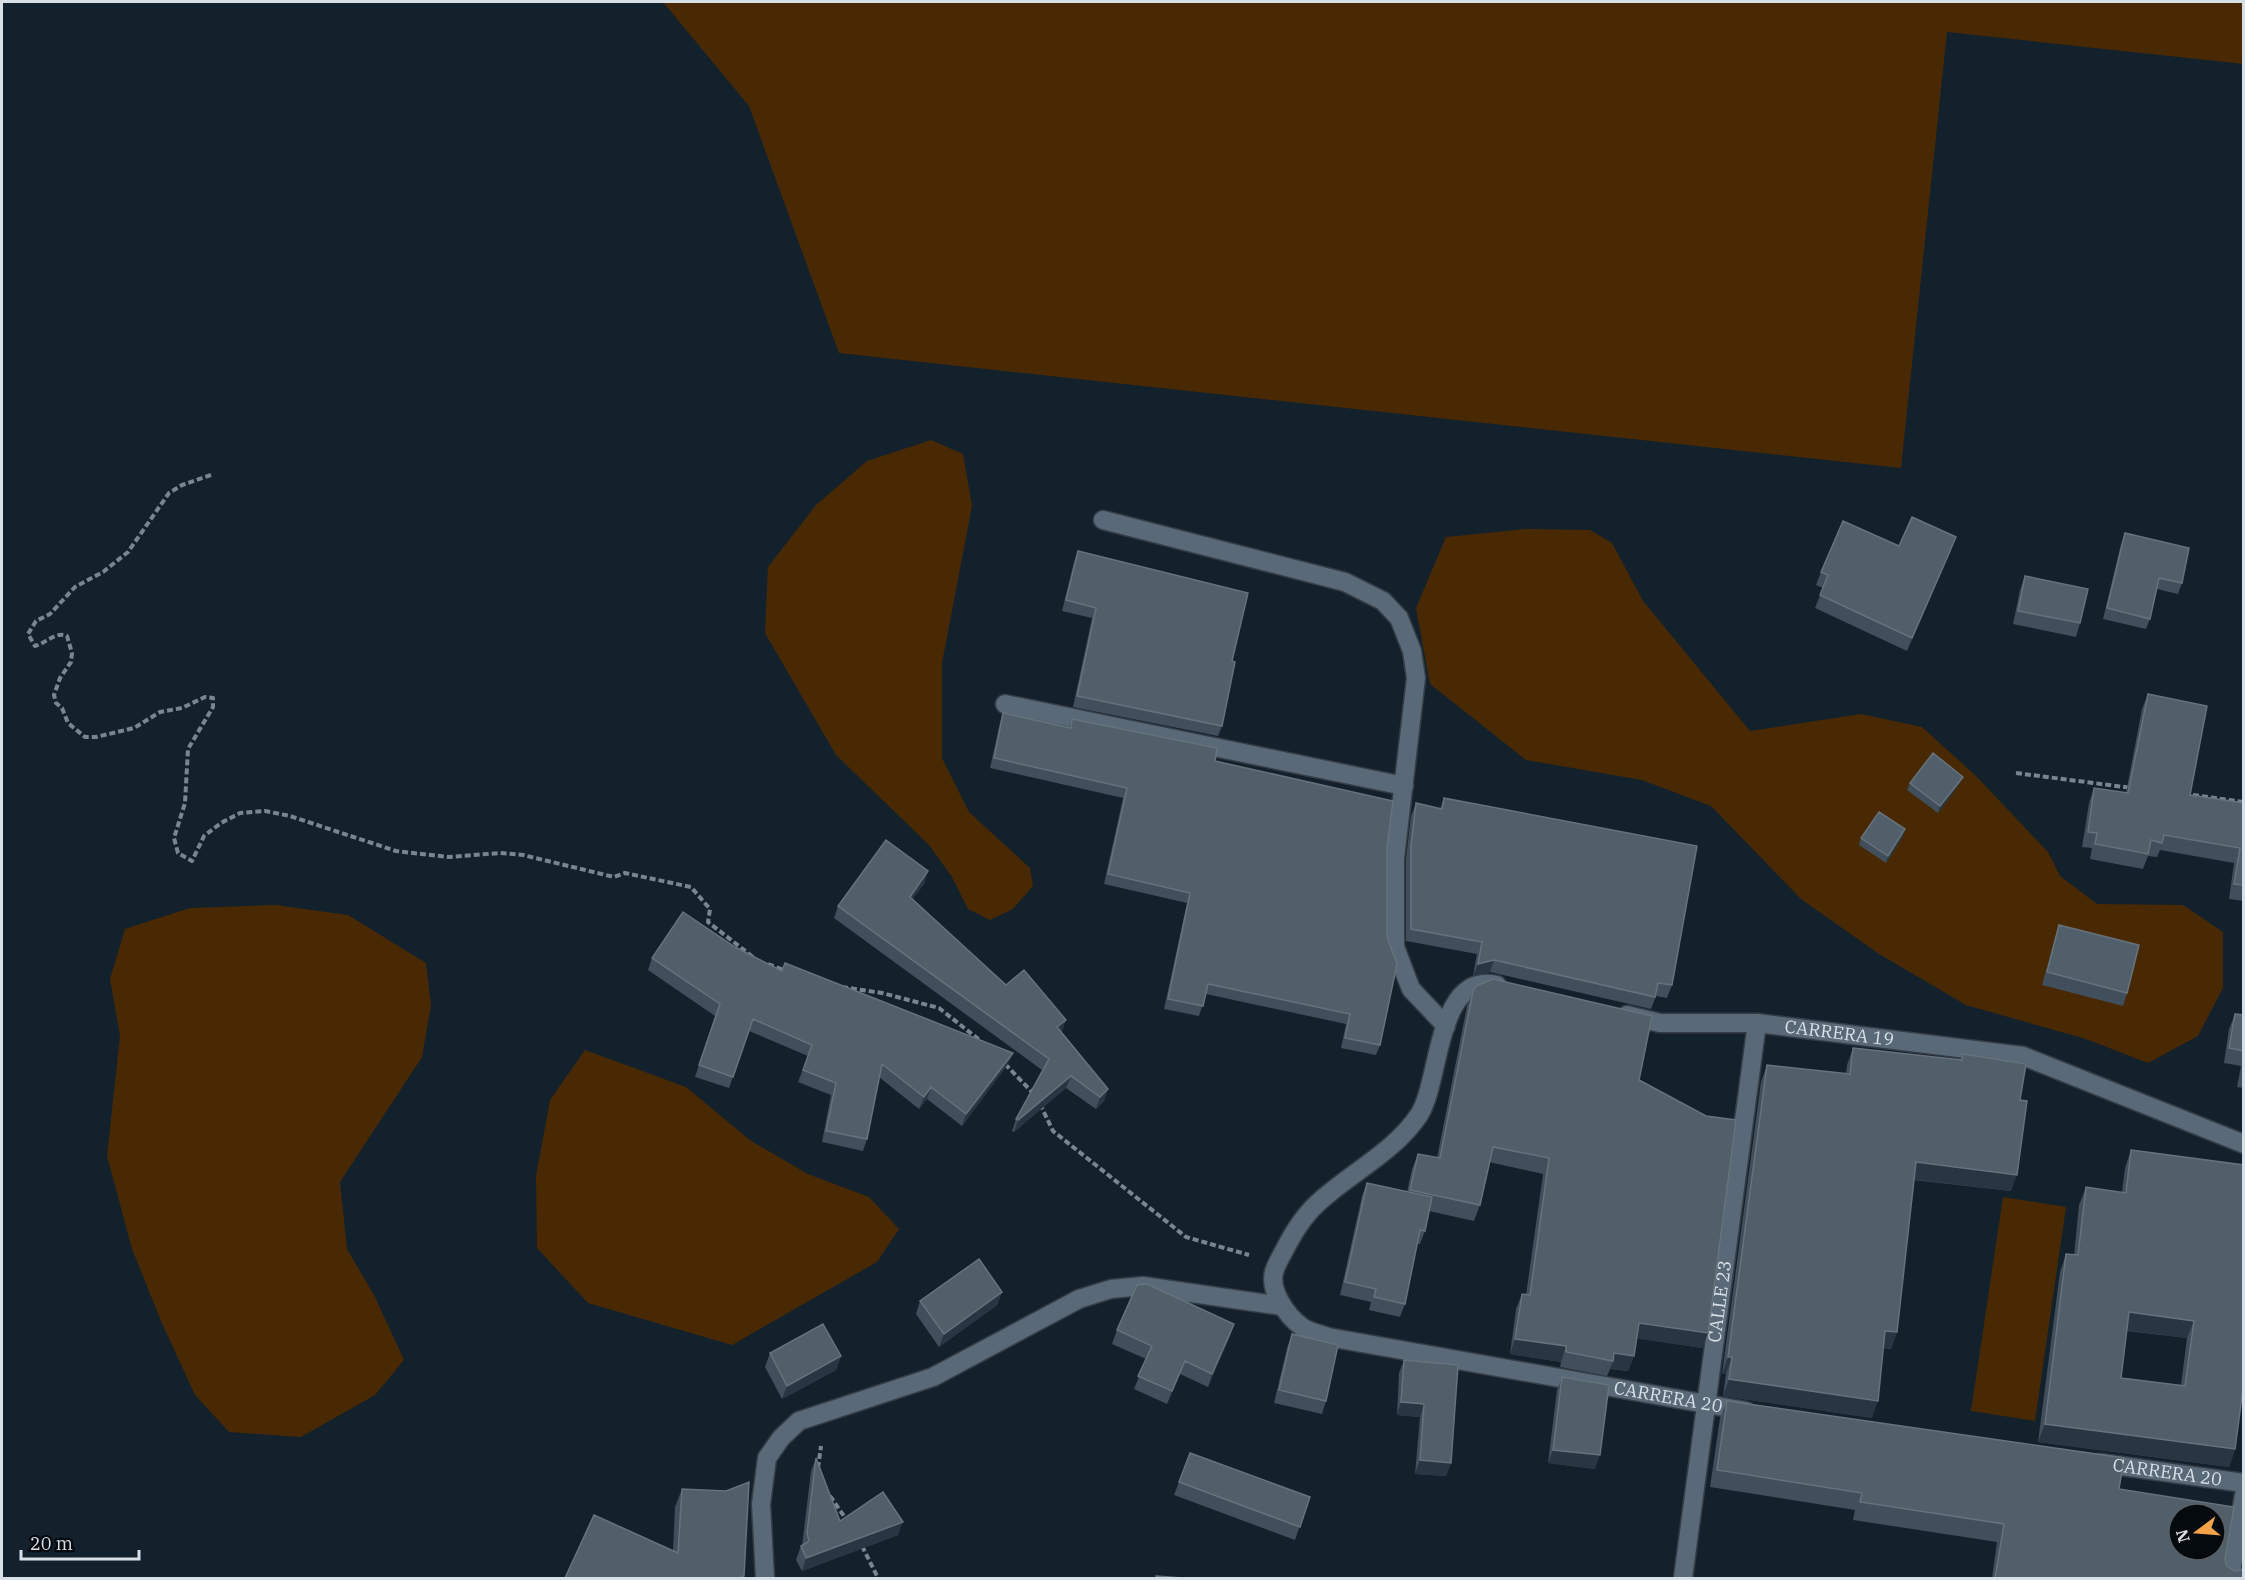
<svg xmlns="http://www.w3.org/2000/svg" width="2245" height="1580" viewBox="0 0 2245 1580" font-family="'IBM Plex Serif',serif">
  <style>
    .green { fill: #482904 }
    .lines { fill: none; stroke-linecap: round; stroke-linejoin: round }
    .street-casing { stroke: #343d47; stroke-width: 21 }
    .path { stroke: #7a868f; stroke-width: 4; stroke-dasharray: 6 3; stroke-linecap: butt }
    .street { stroke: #596977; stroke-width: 18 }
    .wall { fill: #404f5b; fill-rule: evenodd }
    .shaded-wall { fill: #273642 }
    .building { fill: #515f6a; stroke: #66737d; stroke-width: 1.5; fill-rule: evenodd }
    .labels { text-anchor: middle; stroke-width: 5; stroke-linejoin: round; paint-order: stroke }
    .street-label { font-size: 18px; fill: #d7e0e7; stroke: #050a0e }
  </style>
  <rect width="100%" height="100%" fill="#13212c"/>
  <path class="green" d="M663,2H2243L2244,64L1947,32L1901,468L839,353L749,106Z
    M931,440L963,454L972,506L942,663V758L969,812L1030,868L1033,886L1013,909L990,920L968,909L952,877L929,845L836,755L765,633L768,567L816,505L867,461Z
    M1526,529L1590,530L1612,543L1643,601L1750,731L1861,714L1922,727L1975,775L2048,852L2060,876L2097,904L2183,905L2223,932V988L2198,1036L2148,1063L2086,1039L1966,1005L1879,954L1801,899L1711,806L1642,780L1526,760L1430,684L1416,608L1446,537Z
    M275,905L348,915L426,963L431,1005L422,1057L340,1182L347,1249L374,1295L404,1360L375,1395L301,1437L229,1432L195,1395L161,1321L132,1249L107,1156L120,1036L110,979L125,929L190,908Z
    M585,1050L686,1087L751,1141L808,1174L869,1197L899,1229L877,1262L732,1345L588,1303L537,1248L536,1176L550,1100Z
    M2003,1197L2066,1207L2035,1421L1971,1411Z"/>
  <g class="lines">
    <defs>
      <g id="street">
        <path d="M1103,520L1345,582L1383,601L1399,618L1412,651L1416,678L1395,858V947L1411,989L1446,1026"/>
        <path d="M1005,704L1404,786"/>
        <path id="s1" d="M1497,985C1436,971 1441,1081 1419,1115C1394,1152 1352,1172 1320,1201C1307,1212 1295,1230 1287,1245C1283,1253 1278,1261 1275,1269C1267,1289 1287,1316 1302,1327C1309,1332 1320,1334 1328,1337L1746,1411"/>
        <path id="s2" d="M1627,1015L1660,1023H1757L2023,1056L2244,1144"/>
        <path id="s3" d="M2100,1463L2244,1483"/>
        <path d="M765,1578L761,1504L767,1458L781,1438L799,1421L933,1377L1079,1299L1111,1289L1143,1286L1282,1306"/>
        <path id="s4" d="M1683,1578L1757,1023"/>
        <path d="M2230,1578L2244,1495"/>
      </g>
    </defs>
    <use href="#street" class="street-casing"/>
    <path class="path" d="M211,475L182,485L169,493L128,552L103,572L75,587L50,614L36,621L28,634L35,646C46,643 56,631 67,636L72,653L71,662L60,678L54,695L56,703L62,708L68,723L85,737H96L134,728L160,712L182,708L205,697L213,698V707L188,749L185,803L174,838L178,853L192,861L204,836L221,823L240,813L265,811L290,816L396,851L448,857L500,853L523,855L614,877L625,873L691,887L710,909L708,922L753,957
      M2016,773L2132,788
      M2193,795L2244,802
      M768,964L786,971
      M842,987L882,993L939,1008L982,1042
      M1005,1064L1033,1093
      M1040,1104L1053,1131L1186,1237L1249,1255
      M818,1468L821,1446
      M830,1496L846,1519
      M862,1546L878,1578"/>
    <use href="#street" class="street"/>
  </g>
  <path class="wall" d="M2125,533L2182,583L2178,594L2157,589L2150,619L2146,629L2103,619L2121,544Z
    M1899,546L1951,551L1907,651L1815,608L1823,588L1816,585L1821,572Z
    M1078,551L1232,661L1222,726L1218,736L1073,707L1092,618L1062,611L1074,562Z
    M2025,576L2080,623L2076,637L2013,624L2020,590Z
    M2148,694L2190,795L2244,803V901L2229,899L2234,863L2160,850L2157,857L2148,856L2143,869L2090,859L2092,848L2082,847L2089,803L2094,788L2126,793L2142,709Z
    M1003,713L1069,727L1072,719L1215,761L1387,848L1380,1045L1376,1055L1341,1048L1346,1024L1206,994L1199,1016L1164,1009L1187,903L1104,884L1123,798L990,768L1000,723Z
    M1910,783H1960L1938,813L1907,790Z
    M1444,798L1672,985L1667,998L1656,996L1651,1009L1490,972L1473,976L1477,954L1406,941V859L1411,816L1416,803L1440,809Z
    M1903,836L1886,863L1859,845L1861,838Z
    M928,871L924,884L912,899L1006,985L1066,1020L1061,1032L1108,1089L1104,1101L1096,1109L1066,1088L1014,1132L1012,1131L1016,1119L1042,1070L834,918L838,906Z
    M2059,925L2127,993L2123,1006L2042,985L2055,938Z
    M735,947L782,971L1008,1064L962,1126L927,1099L919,1109L879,1077L867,1139L863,1151L822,1142L831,1095L798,1082L808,1056L749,1031L729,1088L695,1077L715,1016L648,970L652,958Z
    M1473,991L1639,1080L1702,1348L1636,1338L1634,1356L1628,1371L1610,1369L1607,1376L1560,1367L1561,1362L1510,1354L1516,1309L1522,1294L1526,1295L1543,1174L1489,1162L1480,1205L1474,1221L1429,1211L1425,1231L1420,1244H1417L1405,1304L1400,1317L1369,1310L1371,1302L1340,1295L1362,1196L1367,1183L1407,1192L1412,1169L1418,1154L1437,1158L1467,1006Z
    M2235,1014L2244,1015V1088L2237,1087L2241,1066L2224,1063L2229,1029Z
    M1853,1048L1960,1060L1963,1054L2020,1100L2011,1191L1914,1180L1897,1332L1891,1349L1883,1348L1872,1418L1723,1396L1726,1374H1722L1761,1082L1767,1065L1846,1074L1847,1065Z
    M2131,1150L2244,1165L2235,1449L2229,1467L2038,1442L2060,1272L2066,1254L2074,1255L2079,1205L2086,1187L2122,1192L2125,1168ZM2127,1331L2187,1338L2181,1385L2121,1378Z
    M1002,1292L997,1305L939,1347L916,1314L920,1301Z
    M1234,1324L1208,1387L1180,1374L1167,1404L1134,1389L1146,1359L1112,1344L1117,1330Z
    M1292,1334L1326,1401L1322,1414L1274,1403L1287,1348Z
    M770,1353L841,1356L836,1370L782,1399L765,1367Z
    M1404,1360L1451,1463L1446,1476L1415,1474L1420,1417L1397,1415L1399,1373Z
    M1562,1377L1595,1469L1548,1463L1557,1390Z
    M1727,1401L2119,1489L2225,1559L2226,1565L2234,1571L2241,1570L2243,1568L2244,1565V1578H1992L1997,1542L1853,1520L1855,1510L1710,1487L1720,1418Z
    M1190,1453L1310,1497L1295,1540L1174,1495Z
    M816,1458L840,1521L898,1535L802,1571L796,1560L801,1546H802L811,1471Z
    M682,1489L744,1576L565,1578L673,1550L675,1507Z"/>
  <path class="shaded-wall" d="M1956,537L1951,551L1907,651L1912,638Z
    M1963,777L1960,783L1938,813L1940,806Z
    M1905,829L1903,836L1886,863L1888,856Z
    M928,871L924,884L905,909L910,897Z
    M1494,960L1490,972L1473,976L1478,964Z
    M1066,1020L1062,1032L1053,1039L1057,1027Z
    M1013,1053L1008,1064L962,1126L966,1114Z
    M1071,1076L1066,1088L1014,1132L1018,1120Z
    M931,1087L927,1099L919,1109L924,1097Z
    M1108,1089L1104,1101L1096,1109L1100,1097Z
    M1916,1162L2017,1175L2011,1191L1910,1179Z
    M1002,1292L997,1305L939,1347L944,1334Z
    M2129,1312L2194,1321L2187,1338L2123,1330Z
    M1639,1323L1708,1333L1702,1348L1633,1338Z
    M1234,1324L1230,1337L1208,1387L1212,1374Z
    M1885,1331L1897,1332L1891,1349L1879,1347Z
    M1515,1339L1566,1346L1561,1362L1510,1354Z
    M1614,1353L1634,1356L1628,1371L1610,1369L1613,1361Z
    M841,1356L836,1370L782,1399L787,1386Z
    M1728,1357H1732L1726,1374H1722Z
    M1185,1361L1180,1374L1167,1404L1172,1391Z
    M1729,1379L1878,1401L1872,1418L1723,1396Z
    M1401,1402L1424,1404L1420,1417L1397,1415Z
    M2045,1424L2235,1449L2229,1467L2038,1442Z
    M1553,1450L1600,1455L1595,1469L1548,1463Z
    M1420,1460L1451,1463L1446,1476L1415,1474Z
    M903,1522L898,1535L802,1571L806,1558Z"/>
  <path class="building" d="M1912,517L1956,537L1912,638L1820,595L1828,575L1821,572L1843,521L1899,546Z
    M2125,533L2189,548L2182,583L2159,578L2150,619L2107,608Z
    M1078,551L1248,593L1232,661L1235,662L1222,726L1077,696L1096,608L1066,600Z
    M2025,576L2088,589L2080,623L2018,611Z
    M2148,694L2207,706L2190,795L2244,803V885L2234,884L2240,848L2164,835L2162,843L2151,840L2148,854L2095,844L2097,833L2088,832L2094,788L2128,793Z
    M1003,713L1071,728L1072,719L1217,748L1215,761L1393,801L1387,848V937L1397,964L1380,1045L1345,1038L1350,1014L1208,984L1203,1006L1168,999L1190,893L1108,874L1127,788L994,758Z
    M1933,753L1963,777L1940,806L1910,783Z
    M1444,798L1697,846L1672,985L1658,983L1655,997L1494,960L1478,964L1482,942L1411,929V846L1416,803L1442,809Z
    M1879,812L1905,829L1888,856L1861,838Z
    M886,840L928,871L910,897L1006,985L1024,970L1066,1020L1057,1027L1108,1089L1100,1097L1071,1076L1018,1120L1016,1119L1049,1059L838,906Z
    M683,912L735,947L782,971L785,963L1013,1053L966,1114L931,1087L924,1097L882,1064L867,1139L826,1131L836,1083L803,1070L812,1045L753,1019L733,1077L699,1065L720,1004L652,958Z
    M2059,925L2139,945L2127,993L2047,972Z
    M1493,979L1652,1016L1639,1080L1706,1116L1736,1120L1708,1333L1639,1323L1634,1356L1614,1353L1613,1361L1566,1352V1346L1515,1339L1522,1294L1530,1295L1549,1158L1493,1147L1480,1205L1410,1190L1418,1154L1440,1158L1473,991L1476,986Z
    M2235,1014L2244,1015V1051L2229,1048Z
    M1853,1048L1962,1060L1963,1054L2026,1064L2020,1100L2027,1101L2017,1175L1916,1162L1897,1332L1885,1331L1878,1401L1729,1379L1732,1357H1728L1767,1065L1850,1074Z
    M2131,1150L2244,1165V1381L2235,1449L2045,1424L2066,1254L2078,1255L2086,1187L2126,1193ZM2129,1312L2194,1321L2185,1386L2121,1378Z
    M1367,1183L1432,1197L1425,1231L1420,1230L1405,1304L1374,1297L1376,1289L1345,1282Z
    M979,1259L1002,1292L944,1334L920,1301Z
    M1147,1284L1234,1324L1212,1374L1185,1361L1172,1391L1138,1376L1152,1346L1117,1330L1137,1285Z
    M823,1324L841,1356L787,1386L770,1353Z
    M1292,1334L1338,1345L1326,1401L1279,1390Z
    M1404,1360L1458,1365L1451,1463L1420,1460L1424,1404L1401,1402Z
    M1562,1377L1609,1385L1600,1455L1553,1450Z
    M1727,1401L2124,1458L2119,1489L2234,1507L2225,1559L2226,1565L2234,1571L2241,1570L2244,1567V1578H1995L2004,1524L1860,1502L1862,1493L1717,1470ZM2179,1514H2215V1550H2179Z
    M1190,1453L1310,1497L1300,1527L1179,1482Z
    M816,1458L840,1521L883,1492L903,1522L806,1558L801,1546L809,1541L807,1533Z
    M749,1482L744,1576L737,1578H565L594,1515L678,1553L682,1489L726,1491Z
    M1156,1576L1182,1578H1156Z"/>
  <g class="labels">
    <g class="street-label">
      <text dy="6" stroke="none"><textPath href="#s2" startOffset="214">CARRERA 19</textPath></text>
      <text dy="6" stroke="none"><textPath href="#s4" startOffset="279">CALLE 23</textPath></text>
      <text dy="6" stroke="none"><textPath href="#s1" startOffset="822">CARRERA 20</textPath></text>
      <text dy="6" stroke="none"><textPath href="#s3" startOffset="68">CARRERA 20</textPath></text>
    </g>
  </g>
  <rect width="2245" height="1580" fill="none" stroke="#d7e0e7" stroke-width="6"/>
  <g transform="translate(2197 1532) rotate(254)"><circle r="28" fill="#050a0e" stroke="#596065" stroke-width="1.5"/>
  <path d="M0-4.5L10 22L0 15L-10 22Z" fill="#f6a248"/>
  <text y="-9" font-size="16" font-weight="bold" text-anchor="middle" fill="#d7e0e7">N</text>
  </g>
  <path d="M21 1550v9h118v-9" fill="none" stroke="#d7e0e7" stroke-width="3"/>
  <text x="30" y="1550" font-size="18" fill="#d7e0e7" stroke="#050a0e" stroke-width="4.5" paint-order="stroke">20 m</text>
</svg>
